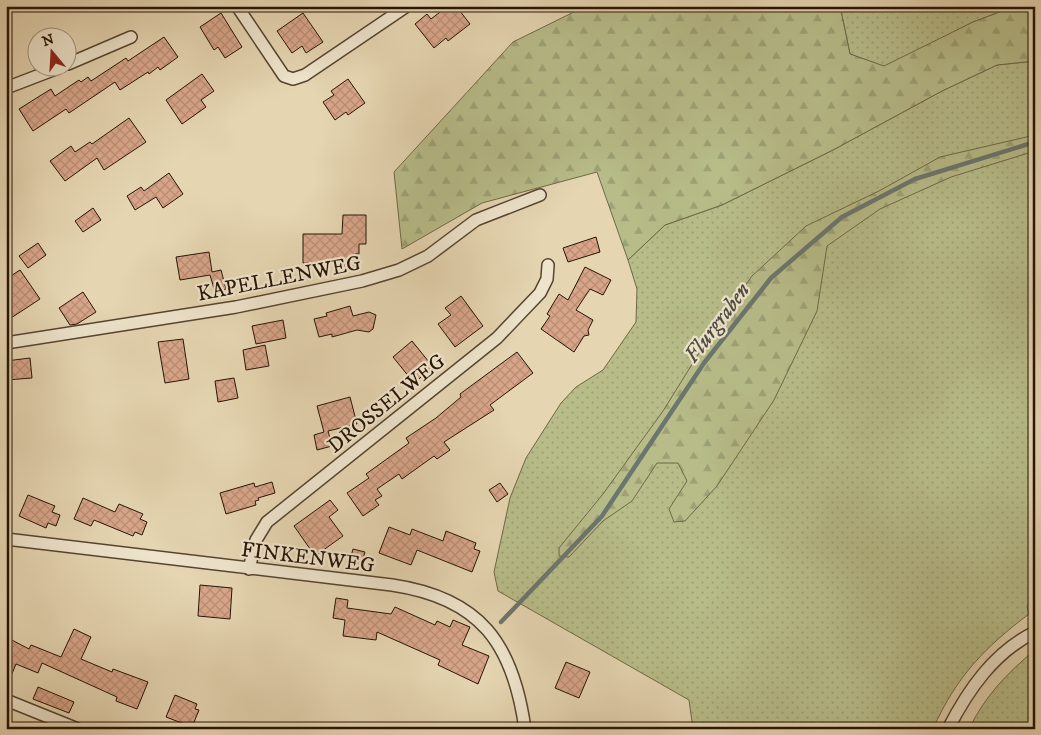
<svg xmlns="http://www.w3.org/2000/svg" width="1041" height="735" viewBox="0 0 1041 735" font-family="'IM FELL DW Pica',serif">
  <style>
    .grass { fill: url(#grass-dots); stroke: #6f6847 }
    .forest { fill: url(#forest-firs); stroke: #6f6847 }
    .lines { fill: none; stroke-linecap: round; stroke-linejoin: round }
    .stream { stroke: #6b766e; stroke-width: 4.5 }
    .building { fill: url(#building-cross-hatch); stroke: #271405 }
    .minor-casing { stroke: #564430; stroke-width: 14 }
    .minor { stroke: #eee4cc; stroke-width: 11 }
    .labels { text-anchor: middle; stroke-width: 4.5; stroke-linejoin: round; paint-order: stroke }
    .street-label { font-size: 21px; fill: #271405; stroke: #eee4cc }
    .water-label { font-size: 22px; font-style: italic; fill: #4f4d42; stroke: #eee4cc }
  </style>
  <defs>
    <pattern id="grass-dots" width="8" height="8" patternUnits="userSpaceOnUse" patternTransform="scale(1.25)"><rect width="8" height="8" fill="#b7bc89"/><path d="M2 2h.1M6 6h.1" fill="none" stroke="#9da175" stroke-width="1.8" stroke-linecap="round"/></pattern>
    <pattern id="forest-firs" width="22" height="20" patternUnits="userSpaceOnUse" patternTransform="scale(1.25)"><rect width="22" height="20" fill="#b7bc89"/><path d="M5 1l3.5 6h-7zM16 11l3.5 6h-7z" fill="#9da175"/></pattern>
    <pattern id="building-cross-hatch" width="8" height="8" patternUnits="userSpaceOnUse" patternTransform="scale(1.25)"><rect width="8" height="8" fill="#d8a589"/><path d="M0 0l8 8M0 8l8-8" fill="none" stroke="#b98d75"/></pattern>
  </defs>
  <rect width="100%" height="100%" fill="#e5d5b1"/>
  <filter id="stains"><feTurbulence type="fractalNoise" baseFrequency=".004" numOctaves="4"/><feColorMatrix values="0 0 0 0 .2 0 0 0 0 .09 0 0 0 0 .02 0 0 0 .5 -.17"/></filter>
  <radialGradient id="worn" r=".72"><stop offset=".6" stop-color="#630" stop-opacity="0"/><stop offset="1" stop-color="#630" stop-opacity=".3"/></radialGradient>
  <path class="grass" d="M840,6H1035V10L1013,7L973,22L885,67L850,54Z
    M1035,61V600L1027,606L1029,614C985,647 956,677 933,729H693L689,700L498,591L494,572L510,498L526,458L561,403L576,387L603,370L636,322L637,289L628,260L665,225L722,205L833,150L942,91L997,65Z
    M1035,650V729H969C985,696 1007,673 1035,650Z"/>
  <path class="forest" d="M586,6H840L850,54L884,66L973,22L1013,7L1035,10V61L997,65L942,91L833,150L722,205L665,225L628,260L597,172L482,203L402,249L394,172L513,42Z
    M1035,135V151L951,177L880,209L827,246L817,311L774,400L717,486L685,521L674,522L669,509L687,481L678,463H657L632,501L603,521L569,557L559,556V548L603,494L663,411L719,321L752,276L806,226L879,191L940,157Z"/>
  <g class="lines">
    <path class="stream" d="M501,622L602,516L704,363L771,278L842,217L915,179L1035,142"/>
  </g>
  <path class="building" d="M448,6H456L470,24L448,41L446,38L434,48L415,24L427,14L431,19Z
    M221,13L242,47L225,58L218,47L214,50L200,27Z
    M303,13L323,42L306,53L302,46L292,53L277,31Z
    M164,37L178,57L160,70L158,67L149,74L148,72L120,90L115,82L69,113L66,109L33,131L19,109L51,89L55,96L79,80L81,82L88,77L91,81L126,58L128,61Z
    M202,74L214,91L201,100L206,107L182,124L166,100Z
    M348,79L365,103L348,115L346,112L335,120L323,102L334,95L331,91Z
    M129,118L146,142L104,170L97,158L65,181L50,161L71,146L75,152L90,142L92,144Z
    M169,173L183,194L163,208L156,197L135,210L127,196L141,187L144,191Z
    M93,208L101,220L83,232L75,221Z
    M343,215H366V244H359V254H355V269L341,268L342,263H303V234H342Z
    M596,237L600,252L568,262L563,248Z
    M38,243L46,255L28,268L19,256Z
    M209,252L212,272L221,270L226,289L215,292L210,275L180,280L176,257Z
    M585,267L611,280L603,295L590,289L576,310L593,320L588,330L589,335L584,336L574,352L541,329L550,316L547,314L559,294L568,300Z
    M20,270L40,299L11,318L6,311V279Z
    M83,292L96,312L77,324L70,325L59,308Z
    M461,296L483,326L455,347L438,324L451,315L445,308Z
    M350,306L353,316L369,312L376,315L373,329L369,332L357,330L332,337V334L319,337L314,319L327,316L326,313Z
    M283,320L286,338L256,344L252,326Z
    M183,339L189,379L165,383L158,342Z
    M412,341L433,367L414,383L393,357Z
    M265,345L269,366L246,370L243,350Z
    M517,352L533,373L490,405L494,410L444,442L450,450L437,459L434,456L402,479L399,474L377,489L382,496L375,500L379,505L363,516L347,493L369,478L366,474L409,443L406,438L436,418L461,397L460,394Z
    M30,358L32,378L6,380V361Z
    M234,378L238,398L218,402L215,381Z
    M350,397L357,424L328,431L332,446L317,450L314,435L324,432L317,406Z
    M272,482L275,493L258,498L259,500L255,501L256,505L226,514L220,493L254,483L255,487Z
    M500,483L508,494L497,502L489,490Z
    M28,495L55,506L52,512L60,515L56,526L48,523L46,528L19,516Z
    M83,498L115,512L119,504L143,514L140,519L147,522L142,535L135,532L133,536L94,520L91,526L74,519Z
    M330,500L338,510L329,517L343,536L315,556L294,526Z
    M389,527L410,535L412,529L443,541L446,531L476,543L474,549L480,551L472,572L417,550L411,565L379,553Z
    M353,549L365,552L360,570L348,567Z
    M200,585L232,588L230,619L198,616Z
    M336,598L348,600L347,608L391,614L395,607L435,625L437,621L450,627L453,620L470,627L462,645L489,656L478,684L438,665L440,660L377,632L376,640L343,636L345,620L333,618Z
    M74,629L91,637L81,659L112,672L113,669L148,682L137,709L116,701L117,697L42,663L38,673L16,664L6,688V637L29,649L31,645L61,657Z
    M566,662L590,672L579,698L555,688Z
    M38,687L74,702L69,713L33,699Z
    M175,695L197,704L195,709L199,710L192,727L166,717Z"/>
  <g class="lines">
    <defs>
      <path id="minor" d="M237,6L284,76L293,79L305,75L407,6
        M68,64L131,37
        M6,88L58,68
        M6,343L236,307L362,281L399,270L428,256L476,220L540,195
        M6,539L392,585C480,598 513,643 525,729
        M249,569L256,540L267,522L497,338L540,293L547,279L548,265
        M6,700L78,729
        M948,729C968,690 994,652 1035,632"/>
    </defs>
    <use href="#minor" class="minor-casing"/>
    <use href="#minor" class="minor"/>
  </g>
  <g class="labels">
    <g class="street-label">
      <text transform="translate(279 278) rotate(-11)" y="7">KAPELLENWEG</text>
      <text transform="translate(386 403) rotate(-39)" y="7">DROSSELWEG</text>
      <text transform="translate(308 557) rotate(7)" y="7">FINKENWEG</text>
    </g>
    <g class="water-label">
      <text transform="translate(716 322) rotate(-53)" y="8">Flurgraben</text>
    </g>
  </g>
  <rect width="1041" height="735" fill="none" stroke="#e5d5b1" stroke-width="25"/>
  <rect x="8" y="8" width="1026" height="720" fill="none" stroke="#271405" stroke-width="2.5"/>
  <rect x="12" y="12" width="1016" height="710" fill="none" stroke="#271405"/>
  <g transform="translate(52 52) rotate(342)"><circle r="24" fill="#eee4cc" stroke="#9e917c"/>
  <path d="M0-4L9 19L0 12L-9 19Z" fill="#8f2418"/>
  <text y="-8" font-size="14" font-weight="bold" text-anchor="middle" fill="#271405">N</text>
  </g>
  <rect width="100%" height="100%" filter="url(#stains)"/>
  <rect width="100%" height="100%" fill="url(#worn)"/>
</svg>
